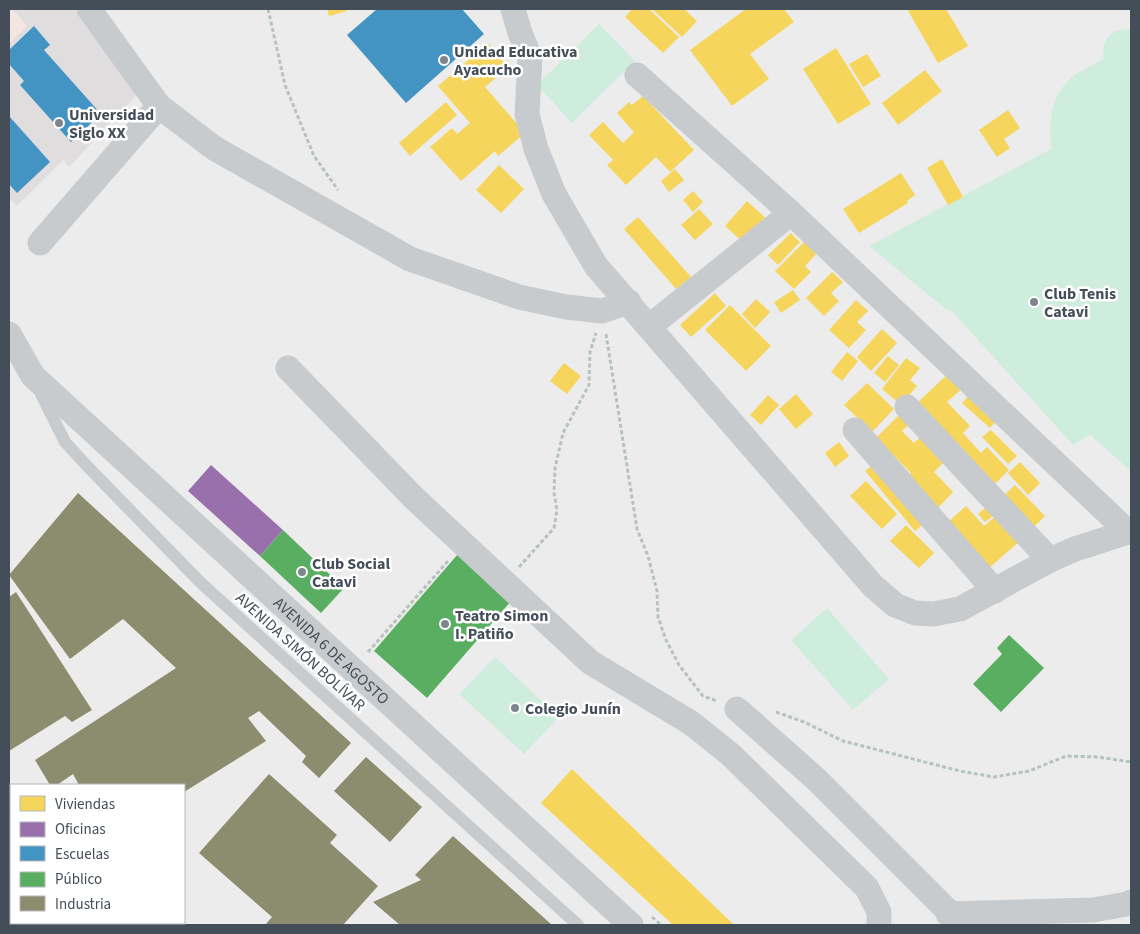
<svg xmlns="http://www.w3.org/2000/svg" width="1140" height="934" viewBox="0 0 1140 934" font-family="'Source Sans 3',sans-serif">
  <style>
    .education { fill: #dfddde }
    .medical { fill: #f4e4e2 }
    .green { fill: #cfeddc }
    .homes { fill: #f6d55c }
    .offices { fill: #9970ab }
    .schools { fill: #4393c3 }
    .public { fill: #5aae61 }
    .industry { fill: #8c8c6e }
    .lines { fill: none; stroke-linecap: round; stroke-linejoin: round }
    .path { stroke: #b6c2be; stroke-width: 3; stroke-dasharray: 4 2.5; stroke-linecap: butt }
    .service { stroke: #c8cbcd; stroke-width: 12 }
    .minor { stroke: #c8cbcd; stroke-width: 25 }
    .poi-dot { fill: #7f858c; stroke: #fff; stroke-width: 2 }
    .labels { text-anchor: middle; stroke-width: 5; stroke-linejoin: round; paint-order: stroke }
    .poi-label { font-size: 16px; font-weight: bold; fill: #444e59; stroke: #fff; text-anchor: start }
    .street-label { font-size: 16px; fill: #444e59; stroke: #fff }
  </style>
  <rect width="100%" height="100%" fill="#edecec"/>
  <path class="education" d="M12,9H74L144,87L69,167L63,160L17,206L9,198V44L27,26Z"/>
  <path class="medical" d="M9,9H12L27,26L9,44Z"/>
  <path class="green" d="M599,24L635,61L572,123L537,85Z
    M1124,29L1131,30V471L1090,435L1073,445L951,310H947L869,246L1051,149C1048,121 1051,92 1076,74C1085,68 1095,64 1104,59C1100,43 1108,32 1124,29Z
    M827,608L889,679L853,710L791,640Z
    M495,657L559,717L524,754L459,694Z"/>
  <path class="homes" d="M327,9H346L347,11L329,16Z
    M632,9H649L679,37L663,53L625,17Z
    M652,9H684L697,21L682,37Z
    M746,9H784L794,22L750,54L769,79L732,106L690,50Z
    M907,9H946L968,46L938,63Z
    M488,43L508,67L485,87L525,133L498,156L495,151L461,181L430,147L452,128L457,134L470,123L438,86Z
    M836,48L871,104L838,124L803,69Z
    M867,54L881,76L863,87L849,64Z
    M925,70L942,91L898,125L882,103Z
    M643,96L694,150L670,172L656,157L626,185L607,165L613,160L589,135L603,122L623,143L634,132L617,113L629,102L632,105Z
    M446,102L457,115L410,156L399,143Z
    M1008,110L1020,128L1004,139L1010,148L997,157L979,130Z
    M942,159L963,197L948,205L927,168Z
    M499,165L524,189L501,213L476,190Z
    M675,169L684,180L669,192L661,181Z
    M901,173L915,195L907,201L908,203L859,233L843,209Z
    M693,191L703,202L693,212L683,200Z
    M747,201L769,221L746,245L725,226Z
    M699,209L713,224L695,240L681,225Z
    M638,217L691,277L676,289L624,229Z
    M791,233L800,242L778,265L768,255Z
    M805,241L817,253L805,266L811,272L794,289L775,271Z
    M832,272L843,282L831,293L839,301L824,316L806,298Z
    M793,290L800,300L781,313L774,302Z
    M715,293L726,306L691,337L680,325Z
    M756,299L770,312L755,328L742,314Z
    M856,300L868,311L857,322L866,330L849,348L829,330Z
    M730,305L771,346L746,371L705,330Z
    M882,329L897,343L871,371L857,357Z
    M847,352L858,361L842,381L831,372Z
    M888,356L899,365L885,382L874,373Z
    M906,358L920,368L910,380L917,386L901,405L882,389Z
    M564,363L581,376L567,394L550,381Z
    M952,370L966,385L947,402L970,426L963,433L981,453L987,447L1009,470L992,487L915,405Z
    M867,383L894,409L872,432L844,405Z
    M973,391L1001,415L990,428L962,403Z
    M796,394L813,414L796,429L779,409Z
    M768,395L779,405L761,425L750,415Z
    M905,409L915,419L902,431L914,443L925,433L949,457L934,472L953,492L937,509L906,478L911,473L876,438Z
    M991,430L1017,456L1008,464L982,437Z
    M839,442L849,456L835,467L825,453Z
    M879,460L929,520L915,531L865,471Z
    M1020,462L1040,483L1028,495L1008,473Z
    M866,481L897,514L882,529L850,496Z
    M1015,485L1045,516L1029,532L998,501Z
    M966,506L984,526L996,516L1019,542L989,568L948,522Z
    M986,507L994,515L985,522L978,514Z
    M906,525L934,553L919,568L890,541Z
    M572,769L734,925H673L541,803Z"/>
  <path class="offices" d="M211,465L283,530L260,556L188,491Z"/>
  <path class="schools" d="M377,9H462L484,34L406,103L347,35Z
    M34,26L50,45L44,50L101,114L71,142L20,85L24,81L9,64V50Z
    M9,116L50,162L17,193L9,184Z"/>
  <path class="public" d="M283,530L344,588L321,613L260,556Z
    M458,554L511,601L427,698L374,651Z
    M1009,635L1044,668L1001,712L973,684L1002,654L997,648Z"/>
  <path class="industry" d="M78,493L351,743L319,778L302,762L306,756L259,711L248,718L266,741L184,792V785H79L73,774L57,785H50L35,760L176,668L123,619L70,659L9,575Z
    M16,592L92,710L72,722L65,716L9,751V597Z
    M366,757L422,807L390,842L334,791Z
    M269,774L337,835L330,843L378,886L343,925H265L272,917L199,853Z
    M453,836L552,925H400L373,902L421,880L415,875Z
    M9,912L11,916V923H53L55,925H9Z
    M104,923H132L128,925H105Z"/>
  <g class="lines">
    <path class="path" d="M268,9L285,85L314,156L338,190
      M606,334L637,529L648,556L657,591L658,617L666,640L679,665L703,696L717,701
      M519,567L554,528L557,510L554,493L555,468L563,433L589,385L590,352L596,333
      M368,652L448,561
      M776,712L804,722L843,741L960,771L994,777L1029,771L1066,756L1098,757L1131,762
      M652,917L661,925"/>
    <path class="service" d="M39,390L65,442L89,468L201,583L578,925"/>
    <g class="minor">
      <path d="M89,9L159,106L214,148L410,259L519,297L566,307L602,311L629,302"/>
      <path d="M513,9L520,33L530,57L527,114L536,149L554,194L596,266L873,586L895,605L915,613L933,614L960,609L1050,560L1075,549L1131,531"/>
      <path d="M637,75L791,213L1128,532"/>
      <path d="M40,243L159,106"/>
      <path d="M650,326L791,213"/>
      <path id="s1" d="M9,334L33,376L631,925"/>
      <path d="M288,368L414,498L590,662L691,723L730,754L867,888L879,912V925"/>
      <path d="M907,407L1050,560"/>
      <path d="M855,430L995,591"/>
      <path d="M737,709L817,780L962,925"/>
      <path d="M948,914L1093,910L1127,904L1131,902"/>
    </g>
  </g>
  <g class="poi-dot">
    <circle cx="444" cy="60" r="5"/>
    <circle cx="59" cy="123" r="5"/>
    <circle cx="1034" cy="302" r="5"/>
    <circle cx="302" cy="572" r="5"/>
    <circle cx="445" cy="624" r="5"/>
    <circle cx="515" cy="708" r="5"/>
  </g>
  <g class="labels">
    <g class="poi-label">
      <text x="454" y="57">Unidad Educativa<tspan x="454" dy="18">Ayacucho</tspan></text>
      <text x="69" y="120">Universidad<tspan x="69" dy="18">Siglo XX</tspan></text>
      <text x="1044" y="299">Club Tenis<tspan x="1044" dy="18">Catavi</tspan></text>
      <text x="312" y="569">Club Social<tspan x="312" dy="18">Catavi</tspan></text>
      <text x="455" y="621">Teatro Simon<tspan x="455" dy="18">I. Patiño</tspan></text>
      <text x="525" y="714">Colegio Junín</text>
    </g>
    <g class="street-label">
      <text transform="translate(301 651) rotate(42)" y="6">AVENIDA SIMÓN BOLÍVAR</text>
      <text dy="6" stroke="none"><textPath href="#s1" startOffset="454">AVENIDA 6 DE AGOSTO</textPath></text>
    </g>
  </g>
  <rect width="1140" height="934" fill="none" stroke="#444e59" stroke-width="20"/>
  <rect x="10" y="784" width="175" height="140" fill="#ffffff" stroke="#b4b8bd"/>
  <rect x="20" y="796" width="25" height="15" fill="#f6d55c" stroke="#b4b8bd"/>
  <text x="55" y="809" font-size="15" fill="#444e59">Viviendas</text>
  <rect x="20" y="822" width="25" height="15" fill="#9970ab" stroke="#b4b8bd"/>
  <text x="55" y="834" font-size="15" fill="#444e59">Oficinas</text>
  <rect x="20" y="846" width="25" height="15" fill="#4393c3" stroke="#b4b8bd"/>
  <text x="55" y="859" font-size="15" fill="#444e59">Escuelas</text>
  <rect x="20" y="872" width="25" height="15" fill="#5aae61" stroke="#b4b8bd"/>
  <text x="55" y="884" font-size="15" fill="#444e59">Público</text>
  <rect x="20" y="896" width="25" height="15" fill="#8c8c6e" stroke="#b4b8bd"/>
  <text x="55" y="909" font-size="15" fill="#444e59">Industria</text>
</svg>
